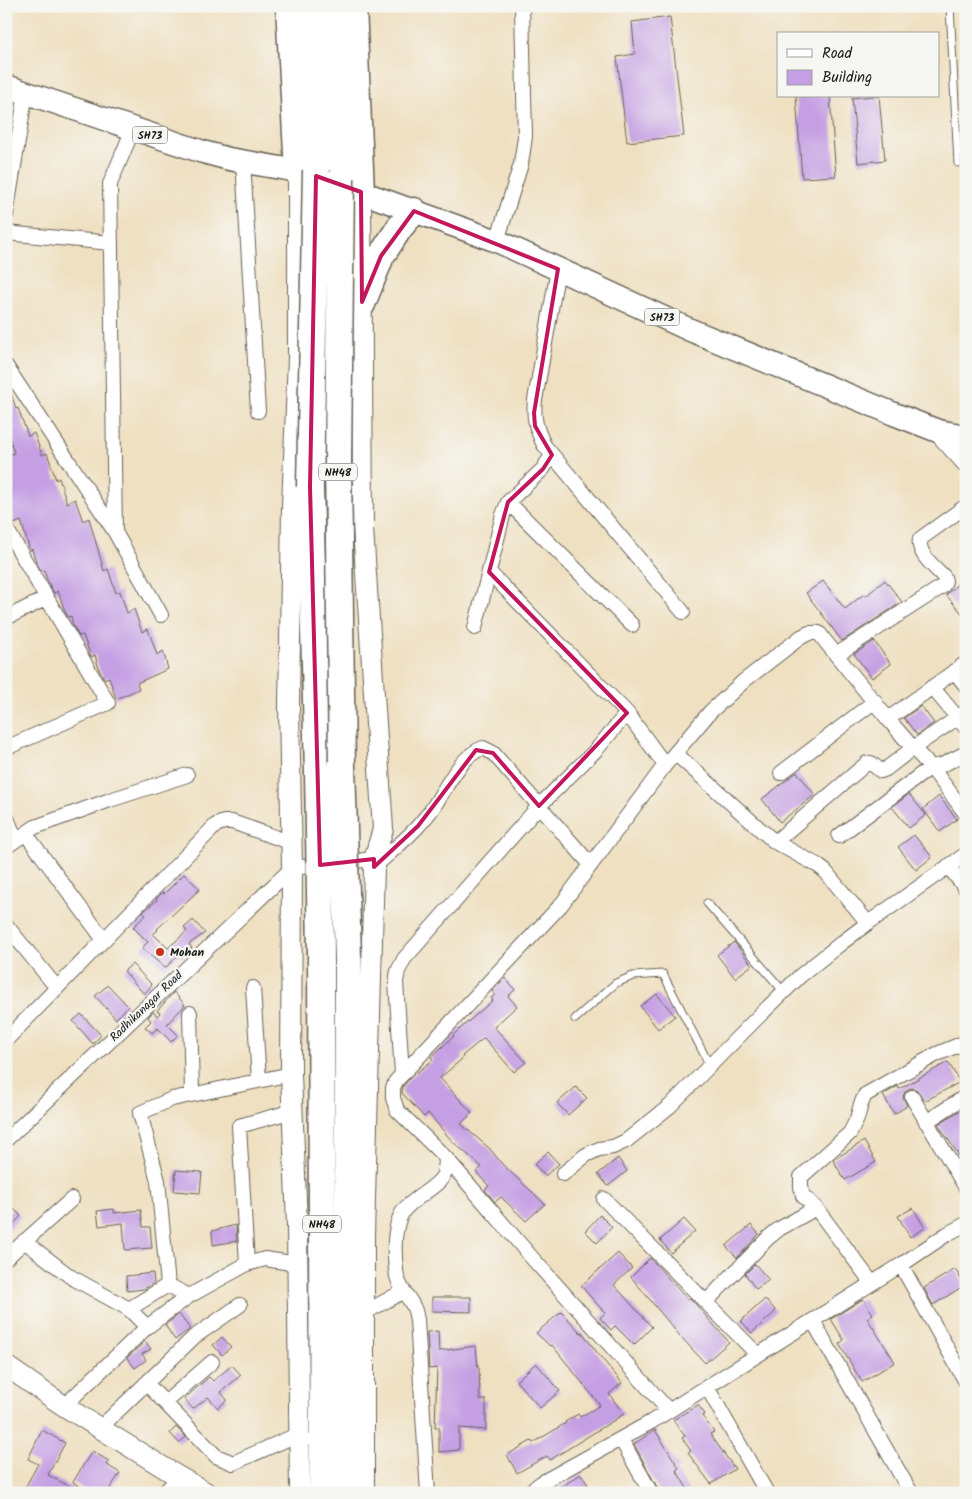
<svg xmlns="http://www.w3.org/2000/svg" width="972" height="1499" viewBox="0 0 972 1499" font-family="Kalam,sans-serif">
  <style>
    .building { fill: #c59fe3 }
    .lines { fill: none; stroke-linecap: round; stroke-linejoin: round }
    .lane-casing { stroke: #666156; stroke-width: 9 }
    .street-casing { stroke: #666156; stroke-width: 16 }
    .secondary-casing { stroke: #666156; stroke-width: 22 }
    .primary-casing { stroke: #666156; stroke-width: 25 }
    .highway-casing { stroke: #666156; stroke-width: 29 }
    .lane { stroke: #fff; stroke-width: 7 }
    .street { stroke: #fff; stroke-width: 14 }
    .secondary { stroke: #fff; stroke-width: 20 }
    .primary { stroke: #fff; stroke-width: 22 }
    .highway { stroke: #fff; stroke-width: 26 }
    .highway-bridge-casing { stroke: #666156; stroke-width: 29; stroke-linecap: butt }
    .highway-bridge { stroke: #fff; stroke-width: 26 }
    .marked { fill: none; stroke: #c2185b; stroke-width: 4; stroke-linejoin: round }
    .poi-dot { fill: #c8321e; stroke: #f6f6f2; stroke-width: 2 }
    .labels { text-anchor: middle; stroke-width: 4.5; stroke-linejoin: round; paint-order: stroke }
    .shield { fill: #f6f6f2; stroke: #5d5d5c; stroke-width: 1 }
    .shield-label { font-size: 11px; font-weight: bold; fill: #1c1c1c }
    .poi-label { font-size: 12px; font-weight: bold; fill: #1c1c1c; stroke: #f6f6f2; text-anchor: start }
    .street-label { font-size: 12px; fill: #1c1c1c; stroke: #f6f6f2 }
  </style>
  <rect width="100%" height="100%" fill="#f6f6f2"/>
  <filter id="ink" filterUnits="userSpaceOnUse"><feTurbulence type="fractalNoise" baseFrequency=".02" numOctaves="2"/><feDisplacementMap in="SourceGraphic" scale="10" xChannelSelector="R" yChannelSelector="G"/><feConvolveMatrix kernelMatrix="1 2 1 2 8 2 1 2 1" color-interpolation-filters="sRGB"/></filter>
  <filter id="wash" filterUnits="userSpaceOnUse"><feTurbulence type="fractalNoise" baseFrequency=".0096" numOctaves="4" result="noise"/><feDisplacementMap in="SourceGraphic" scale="20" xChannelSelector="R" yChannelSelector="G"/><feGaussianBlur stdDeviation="1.12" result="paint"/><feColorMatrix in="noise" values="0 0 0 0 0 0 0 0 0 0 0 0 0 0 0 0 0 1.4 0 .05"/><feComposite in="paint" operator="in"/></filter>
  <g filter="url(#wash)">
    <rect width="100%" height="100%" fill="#efe0c1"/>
    <g id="blocks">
      <path class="building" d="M670,17L684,136L627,142L617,57L635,54L632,22Z
        M796,96H830L836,176L802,178Z
        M873,96H879L885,160L858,163L852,98Z
        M6,385L9,386L16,409L18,408L28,436L34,433L42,455L47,453L56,480L59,478L67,503L75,499L83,521L89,518L104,571L108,569L116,593L120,591L127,613L134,609L142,632L148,629L157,655L163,651L168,669L137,683L139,689L116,699L109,677L104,679L99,669L95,655L91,657L83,635L79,636L73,626L71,616L68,617L64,609L58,591L54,593L47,580L44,570L41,571L36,562L32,549L30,551L21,521L14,524L9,503L6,504V457L14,453L8,433L6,434Z
        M885,580L902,602L842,641L806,593L823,581L845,609L864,594L866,596Z
        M959,583L966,591V618L946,595Z
        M874,641L891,664L872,678L854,654Z
        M921,706L934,723L917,735L904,718Z
        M797,772L815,795L780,822L762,799Z
        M909,794L926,815L909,828L892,807Z
        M939,796L957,819L940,832L923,809Z
        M914,835L932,857L916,870L898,847Z
        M184,874L200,889L157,929L158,930L153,934L168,948L187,931L184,928L193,920L205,933L189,944L192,948L181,957L179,955L165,968L142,948L148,942L133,927L146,915L143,912L157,900L156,899L163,892L164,894Z
        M734,942L752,965L735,978L717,955Z
        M132,964L152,985L144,994L124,971Z
        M505,978L515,990L508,996L517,1006L494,1027L526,1062L514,1072L484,1038L462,1056L463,1058L440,1078L472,1113L461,1124L490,1149L502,1164L545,1204L526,1221L501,1197L495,1202L485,1190L489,1186L476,1172L482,1167L453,1142L428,1113L424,1117L402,1093L403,1086L411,1077L433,1060L431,1057L454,1036L453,1035L493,1000L491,998L495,995L492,991Z
        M108,985L128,1006L116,1019L95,996Z
        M174,992L185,1005L167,1024L178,1035L171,1042L158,1028L152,1033L145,1027L151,1021L148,1017L153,1012L157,1016L160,1013L157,1011Z
        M657,994L675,1016L658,1029L640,1006Z
        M81,1014L101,1035L93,1044L73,1021Z
        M948,1062L960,1082L925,1101L917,1090L912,1088L908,1089L905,1092L903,1097L907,1106L894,1114L883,1095L898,1086L899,1089Z
        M576,1087L587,1098L568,1115L557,1103Z
        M961,1110L966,1117V1166L938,1124Z
        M864,1141L876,1162L845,1180L833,1160Z
        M548,1152L559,1164L545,1176L534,1164Z
        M618,1158L627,1171L608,1186L598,1174Z
        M176,1170L202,1172L200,1193L174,1191Z
        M13,1208L21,1216L6,1232V1215Z
        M913,1208L925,1228L910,1237L898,1216Z
        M114,1209V1213L141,1210L143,1227H150L152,1248L125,1250L123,1223L99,1226L97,1211Z
        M600,1215L612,1227L597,1243L585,1231Z
        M684,1219L695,1231L671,1253L660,1240Z
        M236,1225L237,1241L213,1245L212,1231Z
        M751,1225L759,1234L737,1258L726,1246Z
        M618,1253L632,1268L614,1285L652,1327L634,1345L615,1326L611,1330L600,1318L605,1313L581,1286Z
        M650,1258L688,1300L690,1298L729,1342L705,1363L680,1336L631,1277Z
        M755,1264L769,1280L756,1289L745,1274Z
        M955,1269L965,1285L933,1305L924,1288Z
        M153,1273L154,1283L144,1289L127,1291L126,1276Z
        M432,1297H471V1312L432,1311Z
        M765,1299L776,1311L752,1333L741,1321Z
        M863,1299L873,1314L867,1318L895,1362L862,1382L839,1344L844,1340L831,1319Z
        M561,1312L581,1333L582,1332L599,1355L622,1383L609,1394L624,1414L550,1460L547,1456L517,1473L507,1455L531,1441L533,1443L566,1423L565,1422L578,1414L580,1417L600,1405L552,1345L550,1346L536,1333Z
        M179,1314L190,1329L175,1340L165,1325Z
        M438,1331L439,1351L476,1346L478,1368H479L480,1400H486V1430L459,1428V1450L439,1452V1427H435L437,1368L429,1369L427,1332Z
        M222,1337L231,1347L222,1355L213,1345Z
        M145,1341L151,1349L142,1354L146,1360L135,1368L127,1358Z
        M536,1363L560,1391L540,1408L516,1381Z
        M232,1365L241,1375L221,1392L227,1400L218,1408L208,1397L193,1409L184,1399L209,1377L213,1381Z
        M698,1405L705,1414L702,1416L714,1432L710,1434L735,1469L711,1484L688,1453L691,1451L682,1438L685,1436L673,1420Z
        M176,1427L186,1437L179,1443L170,1433Z
        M42,1430L65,1443L48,1475L82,1493H22L38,1464L28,1459Z
        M655,1430L679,1468L676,1470L690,1493H660L634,1444Z
        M92,1451L109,1461L107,1465L120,1473L107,1493H90L73,1482Z
        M581,1474L593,1493H552Z"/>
    </g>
  </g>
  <g filter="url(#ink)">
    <use href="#blocks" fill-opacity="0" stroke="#666156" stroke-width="1"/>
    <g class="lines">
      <defs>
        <path id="lane" d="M950,6L958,163
          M707,903L784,992
          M575,1019L616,983L633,976L663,974L710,1066"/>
        <path id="street" d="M243,161L258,411
          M6,215L26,92
          M6,233L111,243
          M497,241L521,164L525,137L522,6
          M558,269L535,400C533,419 536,428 544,445L683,612
          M6,366L115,532L110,184L133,129
          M508,502L632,625
          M6,528L108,703L6,748
          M115,532L161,615
          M489,572L627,713L665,765
          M6,618L47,598
          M475,628L503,515L508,502L543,469L552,455
          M836,655L943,586L945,581L944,577C935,567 917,554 920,539L966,506
          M954,671L966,686
          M932,687L966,728
          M888,719L966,663
          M675,753L761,830L775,842L817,865L825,871L868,923
          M781,773L875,701
          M6,816L16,840
          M26,834L104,940
          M839,836L931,767L942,765L966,753
          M775,842L867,763H871L881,771L886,769L913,748L966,712
          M6,847L35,827L110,800L187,775
          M948,866L966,889
          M374,867C389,853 406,840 419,825C424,819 430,813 434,806C446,788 461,755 483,748L493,753L591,865
          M6,925L57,988
          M253,988L259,1080
          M190,1013L192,1094
          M6,1040L216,825L224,822H232L292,843
          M402,1073L396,982L398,971L404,959L539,806L597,749L627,713
          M912,1097L966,1188
          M926,1122L966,1096
          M6,1140L292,868L374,859
          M563,1174L586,1155L599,1149L613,1147L626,1141L670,1106L754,1021L800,976L840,944L868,923L966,854
          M604,1199L758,1355
          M24,1241L71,1277L129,1309L147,1327
          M6,1258L72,1199
          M247,1264L239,1126L293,1111
          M901,1265L966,1382
          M872,1283L816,1208L803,1196L801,1187V1177L850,1133L857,1119L861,1104L865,1095L937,1054L966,1042
          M189,1296L168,1285L158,1181L140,1113L172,1099L291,1074
          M706,1302L768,1238L779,1229L816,1208
          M129,1309L168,1285
          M364,1313L404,1291
          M813,1321L911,1493
          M146,1383L216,1456L233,1463L299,1434
          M707,1387L767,1493
          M165,1403L212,1362
          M64,1406L147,1327L189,1296L247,1264L265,1259L298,1264
          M669,1411L533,1259L446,1158L397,1110L393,1098V1088L396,1081L561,905L665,765L710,712L745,680L801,637L809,633H819L825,641L888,719L913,748L931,767L966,814
          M100,1428L194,1337L240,1305
          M621,1439L651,1493
          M164,1493L179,1477
          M428,1493L417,1320C416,1316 416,1312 414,1308C408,1295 397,1286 396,1270C394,1252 393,1225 404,1210C413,1198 440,1186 444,1174C445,1169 446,1163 446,1158
          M528,1493L541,1483L651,1422L901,1265L947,1234L966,1224"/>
        <path id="secondary" d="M298,171V358L292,507L289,707L292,868L291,1074L297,1225L300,1493
          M361,192L363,529L383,829L374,859V867L364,1236V1493
          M938,431L966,462
          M6,1366L64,1406L179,1477L207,1493"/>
        <path id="primary" d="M6,86L203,152L229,159L298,171
          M361,192L497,241L688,329L894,414L938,431L966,436"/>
        <path id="highway" d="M289,6L298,171L331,181L361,192L353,6
          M309,6L316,170
          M333,6L341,178
          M362,304L381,256L400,227L414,211
          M310,487L318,771
          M321,955L323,1493
          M348,957V1493"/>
      </defs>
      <use href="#lane" class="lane-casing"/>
      <use href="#street" class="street-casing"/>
      <use href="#secondary" class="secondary-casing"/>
      <use href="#primary" class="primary-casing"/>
      <use href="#highway" class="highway-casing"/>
      <use href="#lane" class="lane"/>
      <use href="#street" class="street"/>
      <use href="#secondary" class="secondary"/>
      <use href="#primary" class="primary"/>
      <use href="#highway" class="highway"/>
      <defs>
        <path id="highway-bridge" d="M341,178L338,464L342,766L348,957
          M310,487L316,170
          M318,771L321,955"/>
      </defs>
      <use href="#highway-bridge" class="highway-bridge-casing"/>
      <use href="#highway-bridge" class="highway-bridge"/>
    </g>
  </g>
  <path class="marked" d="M316,176L361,192L362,302L381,256L414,211L558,269L534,413L535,426L552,455L543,469L508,502L489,572L627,713L539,806L493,753L476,750L418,826L374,867V859L320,865L310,487Z"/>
  <circle class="poi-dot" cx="160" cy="952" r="5"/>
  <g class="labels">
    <g class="shield">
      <rect x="132.5" y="126.5" width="35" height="17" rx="4"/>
      <rect x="644.5" y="308.5" width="35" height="17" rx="4"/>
      <rect x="319" y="463.5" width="38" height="17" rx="4"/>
      <rect x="303" y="1215.5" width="38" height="17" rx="4"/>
    </g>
    <g class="shield-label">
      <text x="150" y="139">SH73</text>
      <text x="662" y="321">SH73</text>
      <text x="338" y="476">NH48</text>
      <text x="322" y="1228">NH48</text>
    </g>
    <g class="poi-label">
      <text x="170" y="956">Mohan</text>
    </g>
    <g class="street-label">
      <text transform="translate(146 1006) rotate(-44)" y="4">Radhikanagar Road</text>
    </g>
  </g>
  <rect width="972" height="1499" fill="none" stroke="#f6f6f2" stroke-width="25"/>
  <rect x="777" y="32" width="162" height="65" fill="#f6f6f2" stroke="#9f9f9c"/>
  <rect x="787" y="49" width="25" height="8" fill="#ffffff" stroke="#9f9f9c"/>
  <text x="822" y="58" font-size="15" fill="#1c1c1c">Road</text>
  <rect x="787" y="70" width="25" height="15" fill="#c59fe3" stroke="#9f9f9c"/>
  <text x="822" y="82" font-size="15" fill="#1c1c1c">Building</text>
</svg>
